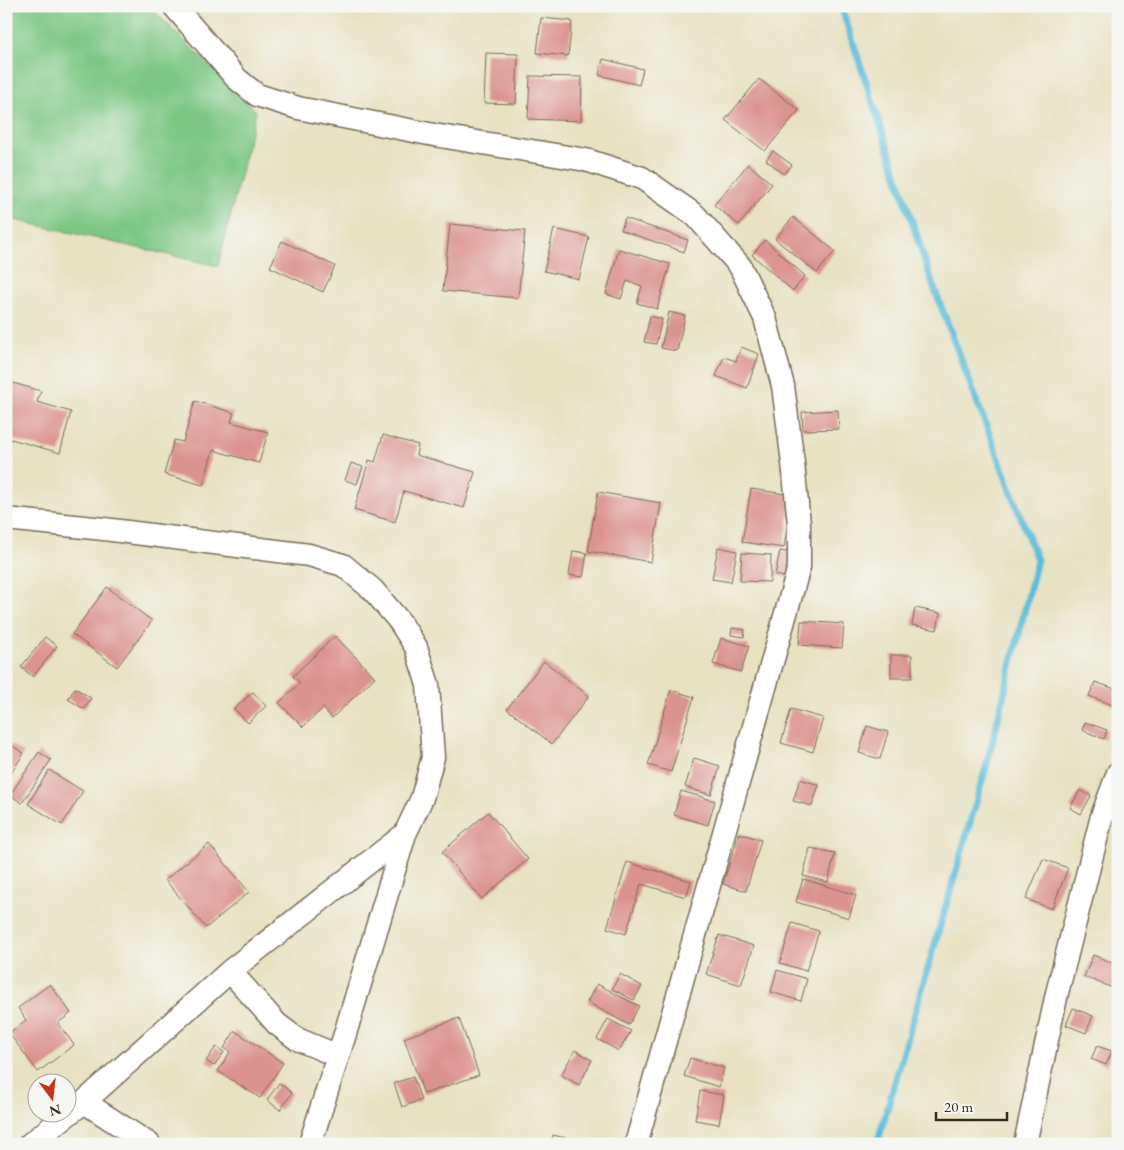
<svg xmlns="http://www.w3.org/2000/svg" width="1124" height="1150" viewBox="0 0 1124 1150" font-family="'EB Garamond',serif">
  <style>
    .green { fill: #7dc784; stroke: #5c7851 }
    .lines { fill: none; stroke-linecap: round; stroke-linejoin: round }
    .stream { stroke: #5cbdda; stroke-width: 7 }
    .building { fill: #db9390 }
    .minor-casing { stroke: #786a57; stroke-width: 25 }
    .minor { stroke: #fff; stroke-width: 22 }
  </style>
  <rect width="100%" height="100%" fill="#f6f6f2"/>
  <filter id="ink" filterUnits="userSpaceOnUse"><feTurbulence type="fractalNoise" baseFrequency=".02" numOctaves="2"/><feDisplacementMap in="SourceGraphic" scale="10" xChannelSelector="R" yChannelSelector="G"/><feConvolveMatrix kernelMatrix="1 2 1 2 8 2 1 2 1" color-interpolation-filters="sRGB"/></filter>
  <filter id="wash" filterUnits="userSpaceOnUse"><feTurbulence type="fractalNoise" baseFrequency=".0096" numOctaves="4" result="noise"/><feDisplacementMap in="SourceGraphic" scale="20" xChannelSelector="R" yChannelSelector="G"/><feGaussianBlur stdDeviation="1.12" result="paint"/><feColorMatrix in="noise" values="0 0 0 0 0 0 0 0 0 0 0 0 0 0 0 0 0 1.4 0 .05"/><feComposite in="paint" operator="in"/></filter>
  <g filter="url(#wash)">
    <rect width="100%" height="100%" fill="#e8e2c2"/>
    <path class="green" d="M6,6H149L256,111L218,266L6,218Z"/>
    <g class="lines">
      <path class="stream" d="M841,6L933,285L1037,560L987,764L877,1144"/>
    </g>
    <g id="blocks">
      <path class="building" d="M541,18L572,21L568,56L537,53Z
        M486,53L518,54L516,104L484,103Z
        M603,59L643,69L639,85L599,75Z
        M530,76L582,77L581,121L528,119Z
        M759,79L799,110L765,151L725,120Z
        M773,151L792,165L784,174L766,160Z
        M748,164L772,184L739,225L714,205Z
        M793,217L835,251L817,273L775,239Z
        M625,218L688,240L684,252L621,230Z
        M450,224L525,231L518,298L443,291Z
        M554,229L589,237L579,279L544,271Z
        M765,240L805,276L793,291L752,255Z
        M282,241L335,266L323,292L270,267Z
        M619,249L670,264L657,309L637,303L642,286L627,281L621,299L606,294Z
        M669,312L685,316L677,351L661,348Z
        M650,316L662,319L656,344L644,342Z
        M741,347L759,354L747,388L716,376L724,357L736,361Z
        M6,381L41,391L37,402L71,412L60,453L11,439L6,452Z
        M195,401L234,413L231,422L268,432L259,463L213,450L203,485L164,474L174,440L183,442Z
        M838,410L839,429L803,430L802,412Z
        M383,435L418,445L416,455L475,472L464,508L404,491L395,522L354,510L369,460L375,462Z
        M351,463L363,467L357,484L345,480Z
        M751,489L792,495L784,548L742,542Z
        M598,492L661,503L651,562L588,551Z
        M718,547L737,551L731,582L712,579Z
        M573,551L587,553L583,577L569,575Z
        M780,551L792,553L788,578L775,575Z
        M742,553L771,555L770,582L740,581Z
        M107,587L152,621L117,667L72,634Z
        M915,608L940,613L937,630L912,625Z
        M801,621L844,624L842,648L799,645Z
        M732,628L745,630L744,637L731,635Z
        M335,636L375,677L332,718L323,708L303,727L279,703L300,683L293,676Z
        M45,637L57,646L33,677L21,667Z
        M721,638L749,646L741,672L713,664Z
        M891,655H912V678H891Z
        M544,661L589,696L552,744L507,709Z
        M1095,682L1118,690V707L1089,696Z
        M75,688L91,698L84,709L68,699Z
        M671,690L694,697L671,772L648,765Z
        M253,692L266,706L248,723L234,709Z
        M791,709L823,718L813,752L781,743Z
        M1085,722L1107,730L1104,739L1082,730Z
        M867,726L888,732L880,759L859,753Z
        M6,742L24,753L6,781Z
        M39,752L51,760L22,803L10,795Z
        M694,758L720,766L711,795L685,787Z
        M49,770L83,791L62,825L28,804Z
        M800,779L819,785L812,806L793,801Z
        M1080,790L1091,796L1081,814L1070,808Z
        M681,791L715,801L708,825L674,815Z
        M488,812L528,859L482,899L442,852Z
        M739,833L761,840L746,891L723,884Z
        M209,844L249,892L206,928L165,880Z
        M810,848L835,853L828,882L803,876Z
        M1043,859L1068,868L1052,909L1026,899Z
        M627,862L691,881L686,897L641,884L626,934L607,928Z
        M803,879L856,895L849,918L796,902Z
        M792,923L819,931L806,971L780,963Z
        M719,935L754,946L741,985L706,974Z
        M1093,955L1118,965V984L1116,989L1084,977Z
        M777,970L807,979L801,1001L771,992Z
        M620,974L642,986L634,1000L612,989Z
        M50,984L71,1013L58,1023L74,1045L38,1072L9,1033L26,1020L18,1008Z
        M597,984L639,1006L629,1025L587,1002Z
        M1073,1008L1093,1016L1086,1033L1066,1025Z
        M459,1018L479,1075L424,1094L404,1038Z
        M608,1019L631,1031L619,1051L597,1039Z
        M235,1031L283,1063L260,1098L218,1071L230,1052L224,1048Z
        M1097,1046L1112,1051L1106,1065L1091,1059Z
        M216,1047L224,1052L214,1066L206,1061Z
        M575,1050L592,1060L579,1085L561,1075Z
        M690,1058L724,1068L719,1087L684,1076Z
        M413,1077L421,1100L402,1107L394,1083Z
        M279,1083L292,1093L280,1110L267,1100Z
        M700,1091L724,1095L719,1124L695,1120Z
        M553,1135L586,1143V1144H552Z"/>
    </g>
  </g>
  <g filter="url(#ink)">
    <use href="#blocks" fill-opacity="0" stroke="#786a57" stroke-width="1"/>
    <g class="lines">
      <defs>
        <path id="minor" d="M174,6L237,79L257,95L298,108L434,135L586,160L642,178L695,215L740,266L765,318L783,386L793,463L799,524V567L636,1144
          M6,519L104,529L309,555L343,565L373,590L400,622L416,647L428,685L433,757L422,798L405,834L345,1034L310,1144
          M230,971L277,1024L297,1039L338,1056
          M84,1102L149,1144
          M30,1144L84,1102L230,971L405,834
          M1025,1144L1057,993L1102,816L1118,773"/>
      </defs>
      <use href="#minor" class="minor-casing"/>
      <use href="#minor" class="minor"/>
    </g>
  </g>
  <rect width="1124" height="1150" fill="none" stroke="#f6f6f2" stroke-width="25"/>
  <g transform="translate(52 1098) rotate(165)"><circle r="24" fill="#f6f6f2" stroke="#aba49d"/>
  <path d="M0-4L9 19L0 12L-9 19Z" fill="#c8321e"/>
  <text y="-8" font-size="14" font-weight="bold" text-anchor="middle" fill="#3b2a1e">N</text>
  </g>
  <path d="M936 1112v8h71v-8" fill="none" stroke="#3b2a1e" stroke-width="2.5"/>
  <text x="944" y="1112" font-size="15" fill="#3b2a1e" stroke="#f6f6f2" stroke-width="4" paint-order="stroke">20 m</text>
</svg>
